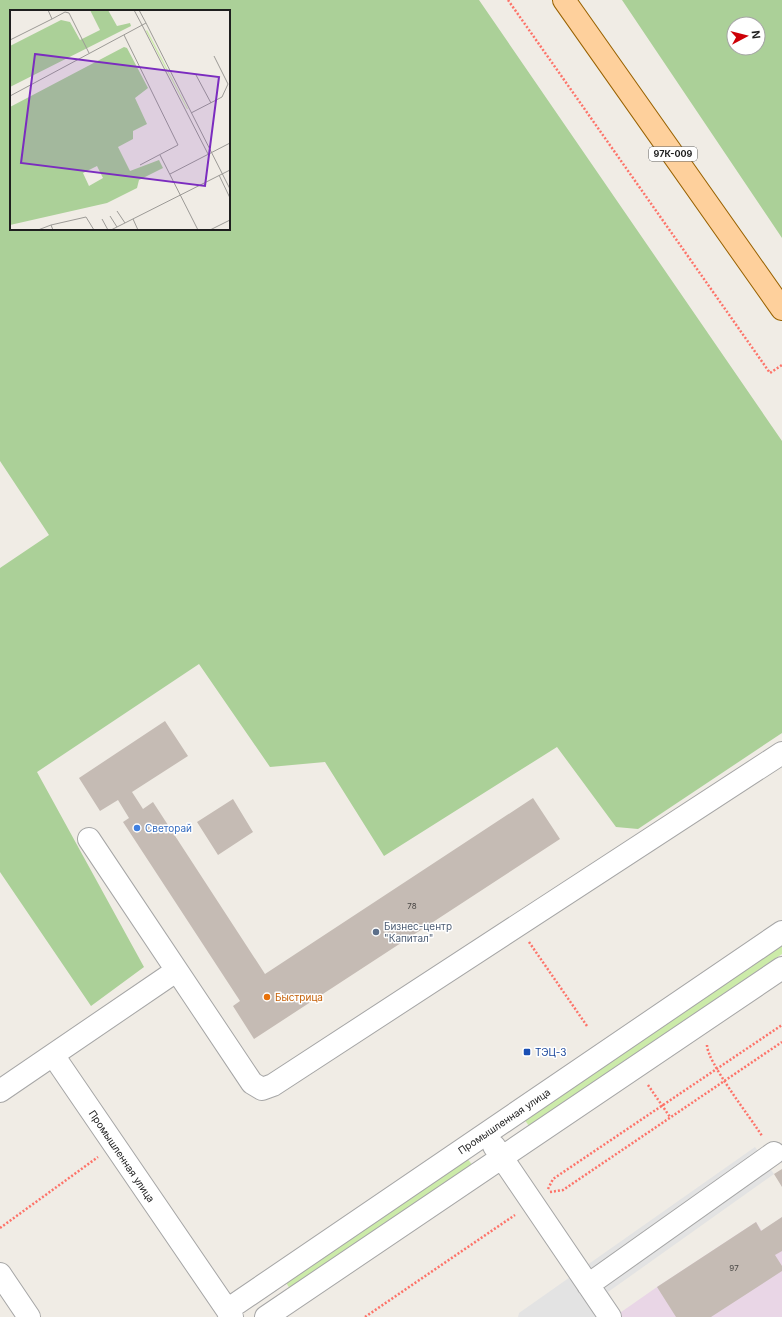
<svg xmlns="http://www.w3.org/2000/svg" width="782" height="1317" viewBox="0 0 782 1317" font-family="Inter,sans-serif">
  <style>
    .industrial { fill: #e9d6e6 }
    .grass { fill: #cceba9 }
    .forest { fill: #abd098; fill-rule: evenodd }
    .parking { fill: #e3e3e3 }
    .building { fill: #c5bbb4 }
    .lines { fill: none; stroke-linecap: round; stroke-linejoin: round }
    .minor-casing { stroke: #a6a6a6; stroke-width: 24 }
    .major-casing { stroke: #996200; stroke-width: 24 }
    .path { stroke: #fd7369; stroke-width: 2.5; stroke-dasharray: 2 2; stroke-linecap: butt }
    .minor { stroke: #fff; stroke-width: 22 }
    .major { stroke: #fed09c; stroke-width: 22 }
    .shop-dot { fill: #3f7fe0; stroke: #fff; stroke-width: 1.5 }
    .service-dot { fill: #5c6f8a; stroke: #fff; stroke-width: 1.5 }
    .food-dot { fill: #e8710a; stroke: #fff; stroke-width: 1.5 }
    .transit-dot { fill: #1a4fb4; stroke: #fff; stroke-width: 1.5 }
    .labels { text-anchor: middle; stroke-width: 3; stroke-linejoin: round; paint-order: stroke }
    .number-label { font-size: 8px; fill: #484644 }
    .shield { fill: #fff; stroke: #626262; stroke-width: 1 }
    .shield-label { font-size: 9px; font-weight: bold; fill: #1f1f1f }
    .shop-label { font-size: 10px; fill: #366cbe; stroke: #fff; text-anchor: start }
    .service-label { font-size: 10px; fill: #4e5e75; stroke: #fff; text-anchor: start }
    .food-label { font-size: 10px; fill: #c56008; stroke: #fff; text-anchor: start }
    .transit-label { font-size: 10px; fill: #164399; stroke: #fff; text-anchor: start }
    .street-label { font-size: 10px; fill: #1f1f1f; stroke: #fff }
    .inset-road { fill: none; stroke: #9c9a96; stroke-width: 1 }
    .view { fill: #7b2cbf; fill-opacity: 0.15; stroke: #7b2cbf; stroke-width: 2 }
    .inset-edge { fill: none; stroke: #1f1f1f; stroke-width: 2 }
  </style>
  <rect width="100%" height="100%" fill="#f0ece5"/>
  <path class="industrial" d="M782,1217V1317H614L657,1287L756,1222L762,1231Z"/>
  <path class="grass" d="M782,943V954L529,1126L524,1119Z
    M467,1158L473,1166L290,1289L285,1281Z"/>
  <path class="forest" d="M0,0H479L782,441V733L638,829L616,827L557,747L384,856L325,762L270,767L199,664L37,772L144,967L91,1006L0,872V568L49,535L0,461ZM11,11H229V229H11Z
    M622,0H782V238ZM734,24H758V48H734Z"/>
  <path class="parking" d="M755,1147L774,1174L608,1292L621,1312L614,1317H518L519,1313Z"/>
  <path class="building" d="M165,721L188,756L132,792L143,809L153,802L265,974L533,798L560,839L254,1039L233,1006L240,1001L123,822L129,818L118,800L100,811L79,778Z
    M233,799L253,832L218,855L197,822Z
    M782,1169V1187L774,1174Z
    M782,1217V1251L775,1255L782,1266V1271L711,1317H676L657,1287L756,1222L761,1231Z"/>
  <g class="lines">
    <defs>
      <path id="minor" d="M89,839L252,1083L262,1089L273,1085L782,753
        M53,1055L232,1317
        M0,1091L176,971
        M494,1146L610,1317
        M0,1274L29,1317
        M588,1285L774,1153
        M227,1310L782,932
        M266,1317L782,968"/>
      <path id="major" d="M564,0L782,309"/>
    </defs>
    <use href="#minor" class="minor-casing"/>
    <use href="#major" class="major-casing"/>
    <path class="path" d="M508,0L770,373L782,365
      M529,942L587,1026
      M707,1045C707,1062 751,1118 762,1136
      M648,1085L670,1117
      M548,1189L553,1179L782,1025
      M550,1192L563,1190L782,1042
      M0,1228L98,1157
      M365,1317L515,1215"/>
    <use href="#minor" class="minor"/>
    <use href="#major" class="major"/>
  </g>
  <circle class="shop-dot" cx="137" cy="828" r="4"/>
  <circle class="service-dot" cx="376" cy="932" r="4"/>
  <circle class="food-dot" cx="267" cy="997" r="4"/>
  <rect class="transit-dot" x="523" y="1048" width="8" height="8" rx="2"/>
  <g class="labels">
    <g class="number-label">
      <text x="412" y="909">78</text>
      <text x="734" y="1271">97</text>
    </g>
    <rect class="shield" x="649" y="147" width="48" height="14" rx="3"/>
    <g class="shield-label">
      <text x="673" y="157">97К-009</text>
    </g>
    <g class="shop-label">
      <text x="145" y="832">Светорай</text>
    </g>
    <g class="service-label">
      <text x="384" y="930">Бизнес-центр<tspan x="384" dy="12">"Капитал"</tspan></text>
    </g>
    <g class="food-label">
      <text x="275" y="1001">Быстрица</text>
    </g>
    <g class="transit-label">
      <text x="535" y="1056">ТЭЦ-3</text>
    </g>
    <g class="street-label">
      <text transform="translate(504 1121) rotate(-34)" y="4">Промышленная улица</text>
      <text transform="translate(122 1156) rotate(56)" y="4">Промышленная улица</text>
    </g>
  </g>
  <g transform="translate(10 10)">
    <rect width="220" height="220" fill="#f0ece5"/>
    <path d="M137,20L178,99H177L136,21Z" fill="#cceba9"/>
    <path d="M80,0H98L107,16L120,13L121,16L0,77V36L51,10L60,12L70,30L90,20ZM114,37L117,38L138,78L125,88L137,114L123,121V129L108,137L120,161L149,150L153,158L129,170L127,178L97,193L0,215V97ZM87,156L93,168L79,176L73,163Z" fill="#abd098" fill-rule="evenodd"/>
    <path class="inset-road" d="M124,0L132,15M42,9L55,2L59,3L79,43M136,13L220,179M132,15L198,144M114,25L168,135L130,155M0,30L42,9L38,0M186,65L201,93M0,86L136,13L129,0M181,103L212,87L218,74L204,46M150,145L188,220M160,164L220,133M209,165L220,188M107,201L115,213M100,206L107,217M92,209L98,220M123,209L128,220M41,215L76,207L84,220M28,220L41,215L43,220M101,220L220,160M200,220L220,210"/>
    <path class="view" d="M25,44L209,67L195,176L11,153Z"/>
    <rect width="220" height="220" class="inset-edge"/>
  </g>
  <g transform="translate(746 36) rotate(83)"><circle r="19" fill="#ffffff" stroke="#a5a5a5"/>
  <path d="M0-3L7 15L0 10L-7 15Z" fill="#cd0007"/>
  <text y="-6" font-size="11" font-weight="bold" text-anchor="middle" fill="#1f1f1f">N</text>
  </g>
</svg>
